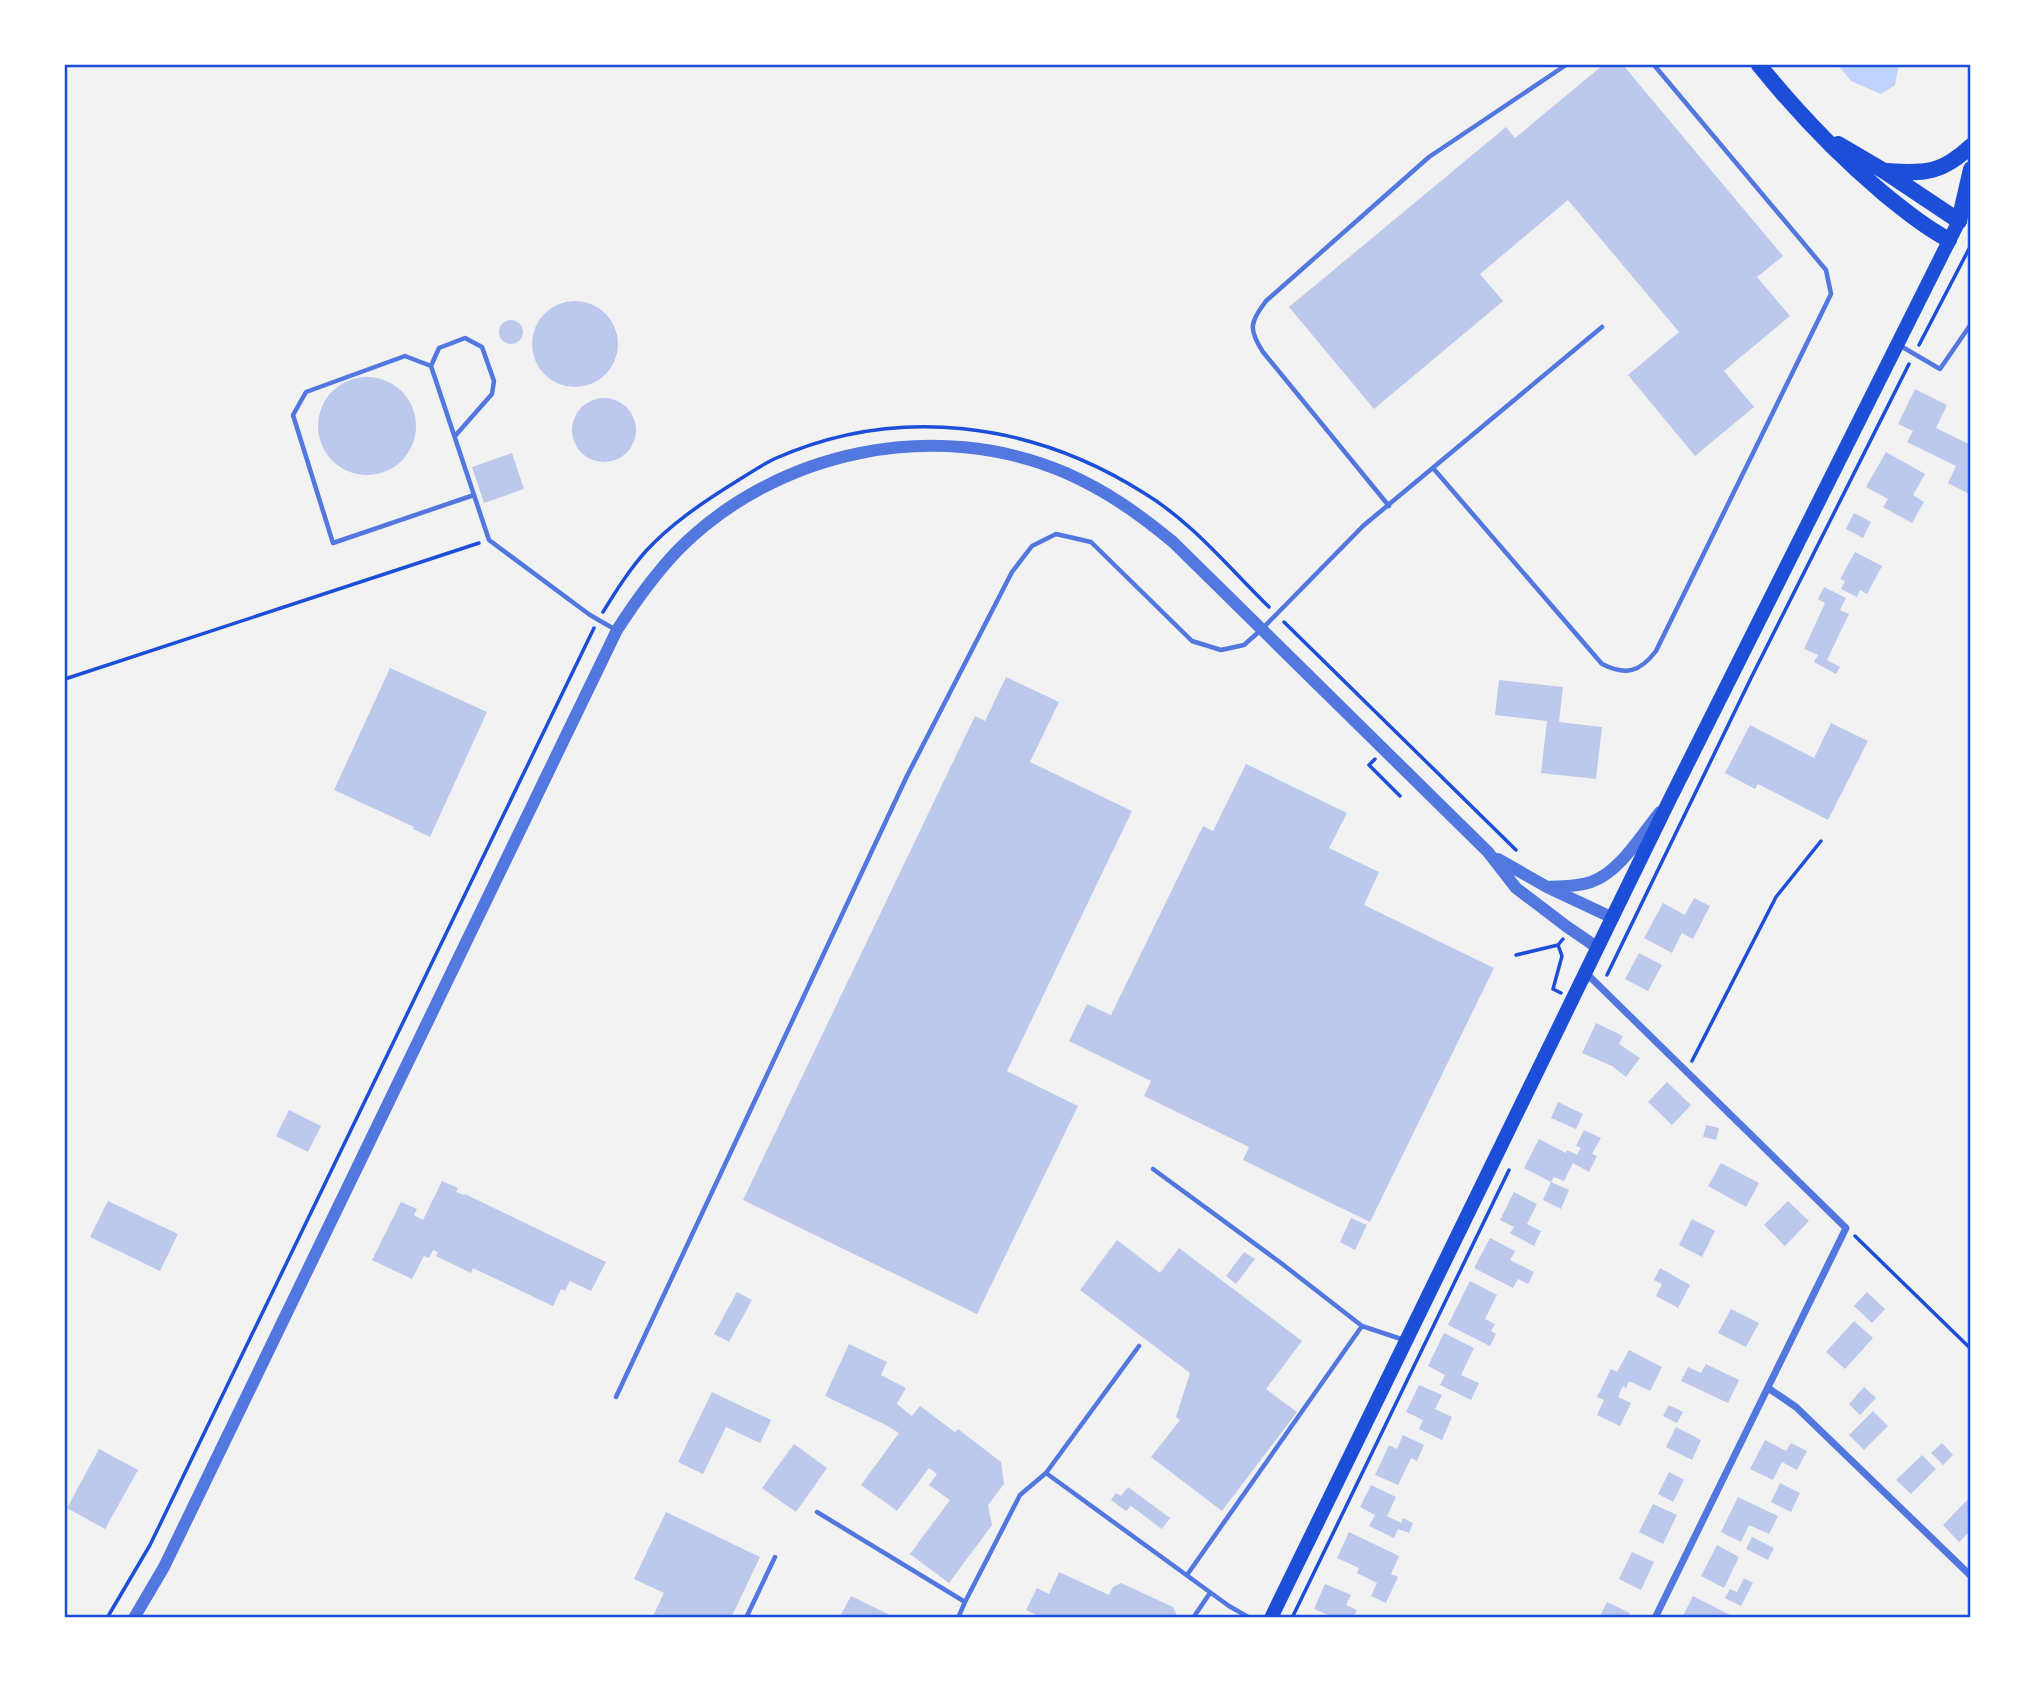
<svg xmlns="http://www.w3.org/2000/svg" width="2036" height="1683" viewBox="0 0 2036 1683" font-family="'Archivo Narrow',sans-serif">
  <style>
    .water { fill: #bfd3fe }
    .building { fill: #bdc9ec }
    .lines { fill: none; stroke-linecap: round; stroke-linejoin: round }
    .path { stroke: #1d4ed8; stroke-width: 3.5 }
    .service { stroke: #5277de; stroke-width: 4.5 }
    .minor { stroke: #5277de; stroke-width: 7 }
    .tertiary { stroke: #5277de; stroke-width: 12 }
    .secondary { stroke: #1d4ed8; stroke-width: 14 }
    .primary { stroke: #1d4ed8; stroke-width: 16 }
    .trunk { stroke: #1d4ed8; stroke-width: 16 }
    .neatline { fill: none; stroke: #1d4ed8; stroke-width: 2.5 }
  </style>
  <rect width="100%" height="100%" fill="#f2f2f2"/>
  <path class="water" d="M1838,65H1899L1895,85L1881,94L1851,81Z"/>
  <path class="building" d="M1603,65H1623L1783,256L1757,277L1790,316L1724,371L1754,407L1695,456L1628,375L1679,332L1568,200L1480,274L1503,301L1374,409L1289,307L1506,127L1515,138Z
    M532 344a43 43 0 1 1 86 0a43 43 0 1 1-86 0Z
    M499 332a12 12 0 1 1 24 0a12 12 0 1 1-24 0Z
    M318 426a49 49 0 1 1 98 0a49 49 0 1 1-98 0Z
    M1915,389L1947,405L1936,428L1971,445V495L1948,483L1956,466L1907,442L1913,431L1898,424Z
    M572 430a32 32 0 1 1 64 0a32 32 0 1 1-64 0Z
    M1886,452L1925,474L1913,495L1924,502L1912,523L1883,507L1888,499L1866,487Z
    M512,453L524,489L484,503L472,467Z
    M1854,513L1871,522L1863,538L1846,529Z
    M1855,552L1882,566L1867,594L1860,590L1857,597L1841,589L1845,581L1840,579Z
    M1824,587L1846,598L1840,610L1849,614L1827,660L1840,667L1836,674L1814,662L1818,655L1804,649L1825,603L1818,599Z
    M390,668L487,712L430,837L413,829L414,827L334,790Z
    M1006,677L1059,702L1030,762L1132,811L1007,1071L1078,1106L977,1314L743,1200L975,716L985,721Z
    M1499,680L1563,687L1559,722L1602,727L1596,779L1541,773L1547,721L1495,715Z
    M1831,723L1868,741L1828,820L1758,784L1755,789L1725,773L1750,725L1814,758Z
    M1246,764L1347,813L1329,848L1379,872L1364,905L1494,968L1370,1222L1243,1160L1249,1147L1144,1096L1151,1081L1069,1041L1087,1004L1111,1015L1203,826L1213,831Z
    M1694,898L1710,906L1693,939L1682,933L1672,953L1644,938L1663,903L1685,915Z
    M1639,953L1662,965L1648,991L1625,979Z
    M1596,1023L1623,1036L1619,1044L1640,1058L1626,1077L1612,1066L1582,1053Z
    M1667,1082L1691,1105L1672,1125L1648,1102Z
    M1558,1102L1583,1114L1576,1129L1551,1118Z
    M289,1110L321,1126L308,1152L276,1136Z
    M1706,1125L1719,1128L1716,1140L1703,1137Z
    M1584,1130L1601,1138L1592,1154L1597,1156L1589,1172L1573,1163L1564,1181L1554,1177L1551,1182L1524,1168L1539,1139L1566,1153L1567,1150L1577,1155L1581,1148L1576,1146Z
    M1721,1163L1759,1183L1746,1207L1708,1186Z
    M442,1181L458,1188L456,1192L464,1195L465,1194L606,1262L591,1291L570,1281L565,1291L561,1289L553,1306L473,1268L471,1273L436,1256L438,1252L433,1250L429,1258L424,1256L412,1279L372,1260L401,1202L417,1209L414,1215L423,1220Z
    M1551,1182L1569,1190L1561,1209L1543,1200Z
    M1514,1192L1537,1204L1527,1224L1541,1231L1534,1246L1510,1233L1514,1227L1500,1220Z
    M108,1201L178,1234L160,1271L90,1237Z
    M1788,1201L1809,1221L1785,1246L1764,1225Z
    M1351,1218L1367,1225L1355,1250L1340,1242Z
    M1692,1219L1715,1231L1702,1257L1679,1245Z
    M1490,1238L1515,1251L1510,1260L1534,1272L1528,1284L1518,1279L1513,1288L1474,1268Z
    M1117,1240L1160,1273L1179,1248L1302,1341L1266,1389L1297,1412L1222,1511L1151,1457L1180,1420L1176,1417L1190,1373L1080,1290Z
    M1244,1252L1255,1259L1236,1284L1226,1276Z
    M1660,1268L1690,1285L1678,1308L1656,1296L1662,1284L1654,1280Z
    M1470,1281L1497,1295L1485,1319L1495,1324L1491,1331L1496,1334L1490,1346L1448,1325Z
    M737,1292L752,1300L729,1342L714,1334Z
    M1867,1292L1885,1309L1872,1323L1854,1306Z
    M1731,1309L1759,1323L1746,1347L1718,1333Z
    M1854,1321L1873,1338L1845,1369L1826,1352Z
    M1444,1333L1474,1348L1461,1375L1479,1383L1471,1400L1440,1385L1445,1375L1428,1366Z
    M849,1344L887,1362L881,1375L906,1388L897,1404L912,1416L920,1406L955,1432L958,1429L1001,1462L1004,1484L988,1505L992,1525L949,1583L910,1554L950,1500L929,1485L937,1474L929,1468L897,1511L861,1485L899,1433L886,1425L825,1396Z
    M1629,1350L1662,1367L1650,1391L1629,1381L1626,1388L1623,1386L1618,1397L1631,1403L1620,1426L1597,1415L1604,1400L1597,1397L1611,1369L1617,1372Z
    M1706,1364L1739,1380L1728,1403L1681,1381L1688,1367L1701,1373Z
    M1419,1385L1442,1395L1435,1409L1452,1417L1442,1440L1419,1429L1423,1420L1406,1412Z
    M1864,1387L1876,1398L1860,1415L1849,1404Z
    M712,1392L771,1420L760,1443L726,1427L703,1474L678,1462Z
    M1669,1405L1683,1412L1677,1423L1663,1416Z
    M1873,1411L1888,1426L1864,1450L1849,1435Z
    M1676,1427L1701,1440L1692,1460L1666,1447Z
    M1403,1435L1424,1445L1417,1461L1411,1458L1398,1485L1375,1475L1389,1445L1397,1449Z
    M1765,1440L1786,1451L1791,1443L1807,1451L1797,1470L1782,1462L1773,1480L1750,1469Z
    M1942,1443L1953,1455L1943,1465L1931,1453Z
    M794,1444L827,1468L796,1512L762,1488Z
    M99,1449L138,1470L105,1529L67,1508Z
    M1922,1455L1936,1469L1911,1494L1896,1480Z
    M1669,1472L1684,1480L1673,1502L1658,1494Z
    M1780,1483L1800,1493L1791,1512L1771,1502Z
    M1371,1485L1396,1497L1387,1516L1401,1523L1403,1518L1413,1523L1409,1533L1398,1529L1394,1538L1369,1526L1375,1515L1360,1507Z
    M1128,1487L1170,1518L1162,1529L1131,1506L1126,1511L1111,1500L1116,1493L1121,1496Z
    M1971,1496V1530L1959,1542L1943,1525Z
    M1738,1497L1778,1516L1769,1534L1749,1525L1741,1542L1721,1532Z
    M1653,1504L1677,1515L1663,1544L1639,1532Z
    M666,1512L760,1557L731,1618H652L664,1593L634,1579Z
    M1349,1532L1399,1556L1391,1574L1398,1577L1386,1603L1371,1596L1377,1583L1357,1573L1359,1568L1337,1558Z
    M1752,1537L1774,1548L1768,1560L1746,1549Z
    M1717,1545L1739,1557L1724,1588L1701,1576Z
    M1632,1552L1654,1562L1641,1590L1619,1579Z
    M1059,1572L1109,1595L1113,1587L1121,1583L1173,1607L1177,1616L1176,1618H1037L1039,1616L1026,1610L1037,1588L1049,1594Z
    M1744,1578L1753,1583L1741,1606L1725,1598L1730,1589L1737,1592Z
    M1325,1584L1351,1595L1346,1605L1357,1610L1353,1618H1336L1314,1609Z
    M851,1596L896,1618H839Z
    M1693,1596L1736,1618H1682Z
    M1607,1602L1630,1613L1628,1618H1599Z"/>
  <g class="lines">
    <path class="path" d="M1919,345L1971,245
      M603,612C616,591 629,570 646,551C670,525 699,505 729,486C744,477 758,467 774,459C897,404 1032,422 1144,493C1192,522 1229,568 1269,607
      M1284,622L1516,850
      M65,679L479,543
      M1375,759L1369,765L1400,796
      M1516,955L1558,945
      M1607,975L1752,676L1909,364
      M1561,993L1553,989L1562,956L1558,945L1563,939
      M1692,1061L1776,897L1821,841
      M1855,1236L1971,1349
      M107,1618L150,1545L594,628
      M1292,1618L1509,1170"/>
    <path class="service" d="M1899,345L1940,369L1971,324
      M431,366L439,348L465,338L482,347L494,381L492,394L455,436
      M1433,468L1602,664C1626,676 1640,672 1656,651L1831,294L1826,270L1654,65
      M474,495L431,366L405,356L306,392L293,415L333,543L474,495L489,540L590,615L616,630
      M1389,506L1263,352C1248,329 1250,322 1266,301L1429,157L1566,65
      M1153,1169L1281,1263L1362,1326L1404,1340
      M1139,1346L1046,1473L1229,1606L1250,1618
      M616,1397L907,776L1012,572L1032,546L1056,534L1091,542L1192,641L1221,650L1244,645L1262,629L1363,526L1602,327
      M817,1512L965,1602L1020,1495L1046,1473
      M1187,1575L1362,1326
      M746,1618L775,1557
      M958,1618L965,1602
      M1193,1618L1210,1593"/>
    <path class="minor" d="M1586,973L1846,1228L1655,1618
      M1768,1388L1796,1407L1971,1576"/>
    <path class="tertiary" d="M1498,859L1547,887L1613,918
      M1547,887C1562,886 1577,887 1591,882C1619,873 1642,834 1660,812
      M134,1618L164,1567L617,630C635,602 654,575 678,550C777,450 936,417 1066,473C1107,491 1139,514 1173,542L1488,852L1516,888L1566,926L1598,948"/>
    <path class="secondary" d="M1271,1618L1669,801L1959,221"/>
    <path class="primary" d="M1959,221L1971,169"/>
    <path class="trunk" d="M1759,65C1797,112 1837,154 1883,193C1904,210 1925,227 1949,240
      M1838,144L1884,171L1959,221
      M1887,171C1926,174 1942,173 1971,146"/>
  </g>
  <rect width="2036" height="1683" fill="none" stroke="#ffffff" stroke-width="133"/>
  <rect x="66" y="66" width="1903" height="1550" class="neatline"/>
</svg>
